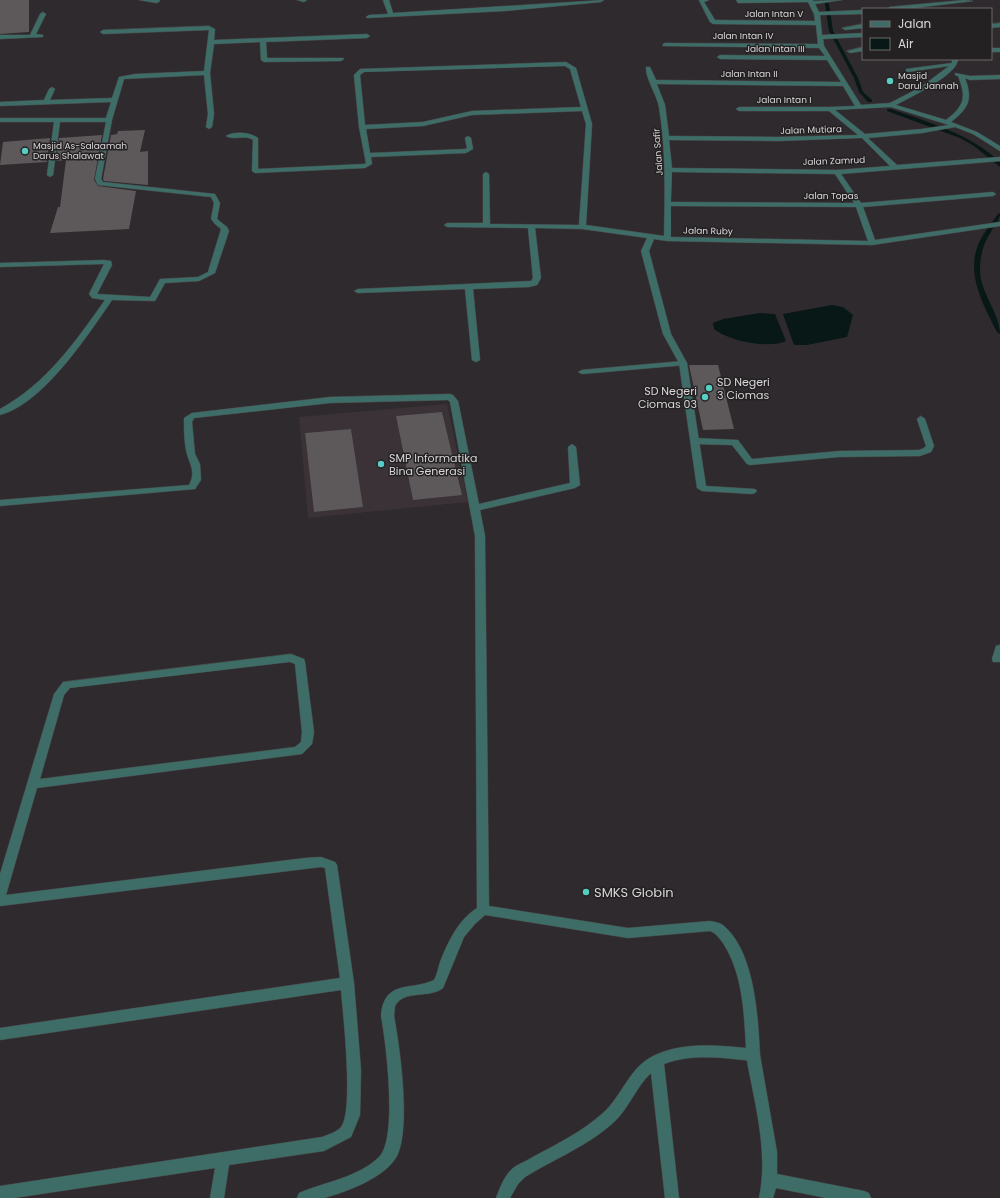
<svg xmlns="http://www.w3.org/2000/svg" width="1000" height="1198" viewBox="0 0 1000 1198" font-family="Poppins,sans-serif">
  <style>
    .built { fill: #3b3238; fill-rule: evenodd }
    .water { fill: #071816 }
    .lines { fill: none; stroke-linecap: round; stroke-linejoin: round }
    .stream { fill: #071816; fill-rule: evenodd }
    .building { fill: #5d595b }
    .service-casing { stroke: #494648; stroke-width: 1 }
    .minor-casing { stroke: #494648; stroke-width: 1 }
    .service { fill: #3e6d67; fill-rule: evenodd }
    .minor { fill: #3e6d67; fill-rule: evenodd }
    .poi-dot { fill: #57cec1; stroke: #242123; stroke-width: 1.5 }
    .labels { text-anchor: middle; stroke-width: 3; stroke-linejoin: round; paint-order: stroke }
    .far-street-label { font-size: 9px; fill: #d9d6d8; stroke: #242123 }
    .far-poi-label { font-size: 9px; fill: #d9d6d8; stroke: #242123; text-anchor: start }
    .poi-label { font-size: 11px; fill: #d9d6d8; stroke: #242123; text-anchor: start }
    .near-poi-label { font-size: 13px; fill: #d9d6d8; stroke: #242123; text-anchor: start }
  </style>
  <rect width="100%" height="100%" fill="#2e2a2d"/>
  <path class="built" d="M447,404L468,502L308,518L299,417ZM442,412L462,494L413,500L396,416ZM351,429L363,507L314,512L305,433Z"/>
  <path class="water" d="M832,305L843,307L853,315L847,337L807,345H794L783,314Z
    M760,313L775,314L786,341C768,349 729,341 714,329L713,323L723,319Z"/>
  <g class="lines">
    <path class="stream" d="M823,0H827L829,4L833,31L858,78L863,92L872,100V102H868L859,92L854,78L829,31L825,4Z
      M887,109H891C930,123 969,133 1000,162V167L974,146L960,138L887,111Z
      M1000,213C1000,221 994,225 991,232C983,244 980,256 980,270C980,293 1000,313 1000,334L997,332C984,306 966,275 978,245C983,233 991,224 998,214Z"/>
  </g>
  <path class="building" d="M0,0H29V32L0,34Z
    M145,130L140,152L148,151V185L104,181L103,179L111,135L117,134L118,131Z
    M102,135L94,180L98,186L136,191L129,229L50,233L58,207H60L66,160L56,161L59,138Z
    M50,138L47,162L0,165L3,142Z
    M689,365H718L734,429L703,430Z
    M442,412L462,495L413,500L396,416Z
    M351,429L363,507L314,512L305,433Z"/>
  <g class="lines">
    <defs>
      <path id="service" d="M683,361H686V365L582,374L578,372L582,370Z
        M921,416L925,419L934,446L931,452L920,456L839,457L750,465L747,464L732,445L694,444L690,441L694,438L738,440L752,459L839,451L919,450L924,448L926,446L917,419Z
        M753,1049L758,1051L760,1055L777,1152V1174L864,1191L869,1193L871,1198H826L776,1188L773,1198H759C769,1151 754,1102 746,1055L748,1051Z"/>
      <path id="minor" d="M139,0H159L160,1L157,3Z
        M297,0H307L304,2Z
        M383,0H389L393,13L604,0L601,2L505,11L367,18L366,17L369,15L388,14Z
        M699,0H709L704,2L715,20L815,21L814,14L808,2L738,3L736,0H813V1L842,0L815,4L819,12L863,10V14L820,15L822,35L863,33V37L823,39L824,46L861,105L890,103L921,87L949,66L908,72L906,71V69L952,63V59H958C958,75 910,97 896,105L946,120C964,106 967,98 958,76L955,75V73L970,76L1000,75V79L970,80L965,78C973,99 969,108 951,122L977,132L1000,146V151L973,134L955,127L922,133L868,138L897,165L1000,157V161L841,174L861,203L993,192L996,194L993,196L863,207L875,240L1000,222V226L872,245L667,241L654,239L649,251L671,334L687,363L706,486L755,489L757,491L755,493L752,494L702,491L697,488L679,363L663,334L641,251L647,238L582,229L535,228L541,278L537,285L529,287L473,289L480,360L476,362L472,360L465,289L358,293L354,291L358,289L531,281L533,278L528,228L447,227L444,225L447,223H483V174L486,172L489,174L490,224L579,225L586,124L582,111L472,115L423,126L366,129L370,153L465,149L467,148L465,138L468,136L471,138L473,149L466,153L371,157L372,164L365,168L255,173L252,171L253,140C245,134 234,141 226,136C234,131 250,132 258,138V169L364,164L366,163L359,127L354,75L360,69L566,62L576,68L592,124L586,225L664,236C665,193 666,150 659,107C657,95 645,78 646,67H650L656,80L841,82L827,60L720,59L717,57L720,55L825,56L819,48L663,46V44L665,43L818,44L816,25L713,24L710,22ZM565,66L570,69L581,107L472,111L423,122L365,125L360,75L364,72ZM657,84L843,86L855,106L830,107H739L736,109L739,111H829L858,135L778,137L669,136L665,105ZM891,107L949,125L922,129L865,134L835,110ZM862,138L890,166L837,170L672,168L669,140L778,141ZM672,172L835,174L854,203L671,202ZM671,206L856,207L868,241L671,237Z
        M965,0L973,1L906,9H887L890,7Z
        M43,12L46,14L36,34L43,35V37L0,39V35H30L40,14Z
        M1000,23V27L991,28V24Z
        M863,24V28L845,30L842,28Z
        M209,26L215,29L214,40L367,34L370,36L367,38L266,42L267,58H343L344,59L341,61L264,62L261,60L260,42L214,44L210,73L214,114L212,127L209,129L206,127L208,114L204,75L124,79L112,120L101,179L103,182L215,194L220,203L217,219L227,227L229,231L215,273L199,281L165,283L155,301L112,300C88,335 43,404 0,415V409C47,383 75,342 105,300L92,298L89,294L104,264L0,267V263L104,260L111,261L112,265L97,294L150,297L160,279L198,277L208,272L221,229L215,224L211,219L214,203L211,197L98,185L95,179L106,122H60L53,175L50,177L47,175L54,122H0V118H106L111,102L0,106V102L44,100L49,89L52,87L55,89L50,100L112,98L119,77L135,74L204,71L209,30L103,34L100,32L103,30Z
        M863,47V51L850,53L847,51Z
        M991,48H1000V52H991Z
        M450,394L453,395L458,401L479,504L570,483L568,447L572,444L576,447L580,485L575,488L480,510L485,536L489,906L628,928L710,921C715,922 721,923 724,926C755,953 758,1017 760,1055L758,1059L753,1061C724,1058 692,1053 664,1064L679,1198H665L651,1073C636,1087 629,1108 614,1122C588,1146 554,1159 525,1177L518,1184L510,1198H496C500,1188 504,1176 512,1169C517,1164 525,1162 531,1158C555,1145 582,1132 603,1113C622,1096 629,1068 653,1056C682,1042 714,1045 746,1048C744,1013 743,974 723,943C719,938 716,933 710,931L628,938L485,915L475,924L464,937L443,988C430,999 404,989 395,1006L394,1016C400,1048 411,1127 397,1156C386,1177 347,1192 324,1198C316,1198 305,1198 297,1198L299,1193C325,1182 359,1177 379,1157C398,1139 386,1042 381,1016C384,979 411,991 434,980C437,975 438,968 440,962C448,942 458,920 477,908L475,536L450,402L448,400L330,403L194,418L192,422L195,454L200,464L201,480L195,489L0,506V500L189,485C196,472 190,465 187,454C184,443 184,429 184,418L192,413L330,397Z
        M1000,645V662H993L992,659L996,646Z
        M291,654L304,659L305,662L314,732L312,744L302,754L37,788L6,895L305,858L321,857L335,862L337,865L354,983L361,1070L360,1115L351,1137L324,1151L229,1165L224,1198H210L215,1168L14,1198H0V1186L322,1137C327,1135 337,1132 341,1127C354,1112 343,1013 341,990L0,1040V1028L340,978L325,868L321,867L0,906V874L54,694L63,682ZM290,662L295,664L302,732L301,742L295,747L40,779L64,695L70,688Z"/>
    </defs>
    <use href="#service" class="service-casing"/>
    <use href="#minor" class="minor-casing"/>
    <use href="#service" class="service"/>
    <use href="#minor" class="minor"/>
  </g>
  <g class="poi-dot">
    <circle cx="890" cy="81" r="4"/>
    <circle cx="25" cy="151" r="4"/>
    <circle cx="709" cy="388" r="4"/>
    <circle cx="705" cy="397" r="4"/>
    <circle cx="381" cy="464" r="4"/>
    <circle cx="586" cy="892" r="4"/>
  </g>
  <g class="labels">
    <g class="far-street-label">
      <text x="774" y="17">Jalan Intan V</text>
      <text x="743" y="39">Jalan Intan IV</text>
      <text x="775" y="52">Jalan Intan III</text>
      <text x="749" y="77">Jalan Intan II</text>
      <text x="784" y="103">Jalan Intan I</text>
      <text transform="translate(811 130) rotate(-2)" y="3">Jalan Mutiara</text>
      <text transform="translate(658 152) rotate(-94)" y="3">Jalan Safir</text>
      <text transform="translate(834 161) rotate(-2)" y="3">Jalan Zamrud</text>
      <text x="831" y="199">Jalan Topas</text>
      <text transform="translate(708 231) rotate(1)" y="3">Jalan Ruby</text>
    </g>
    <g class="far-poi-label">
      <text x="898" y="79">Masjid<tspan x="898" dy="10">Darul Jannah</tspan></text>
      <text x="33" y="149">Masjid As-Salaamah<tspan x="33" dy="10">Darus Shalawat</tspan></text>
    </g>
    <g class="poi-label">
      <text x="717" y="386">SD Negeri<tspan x="717" dy="13">3 Ciomas</tspan></text>
      <text x="697" y="395" text-anchor="end">SD Negeri<tspan x="697" dy="13">Ciomas 03</tspan></text>
      <text x="389" y="462">SMP Informatika<tspan x="389" dy="13">Bina Generasi</tspan></text>
    </g>
    <g class="near-poi-label">
      <text x="594" y="897">SMKS Globin</text>
    </g>
  </g>
  <rect x="862" y="8" width="130" height="52" fill="#242123" stroke="#6c696b"/>
  <rect x="870" y="21" width="20" height="6" fill="#3e6d67" stroke="#6c696b"/>
  <text x="898" y="28" font-size="12" fill="#d9d6d8">Jalan</text>
  <rect x="870" y="38" width="20" height="12" fill="#071816" stroke="#6c696b"/>
  <text x="898" y="48" font-size="12" fill="#d9d6d8">Air</text>
</svg>
